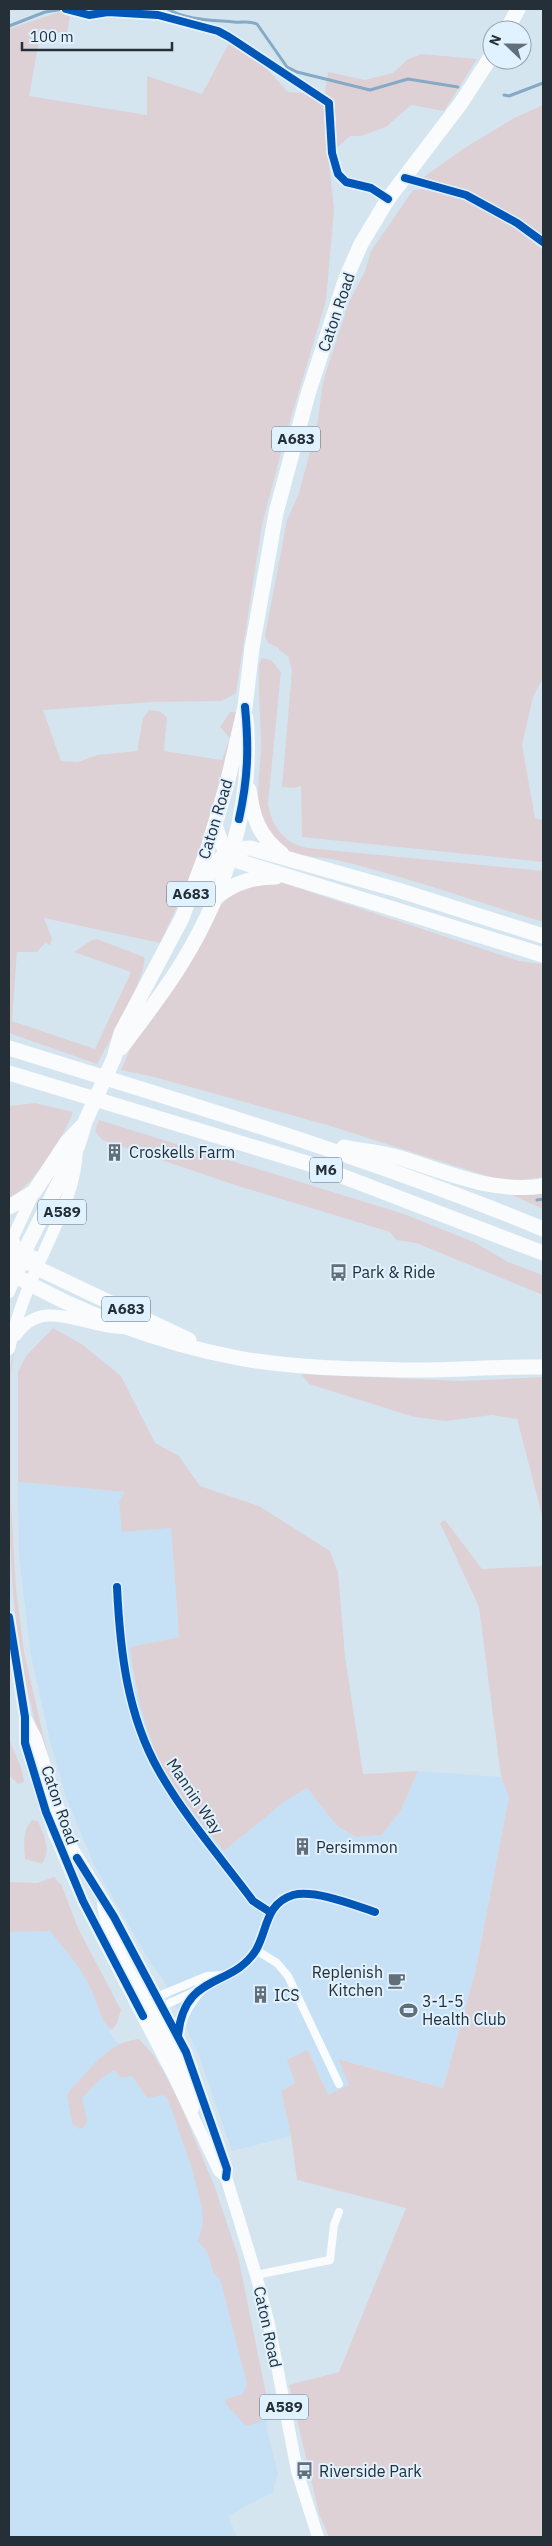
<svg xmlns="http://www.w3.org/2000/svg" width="552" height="2546" viewBox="0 0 552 2546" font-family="'IBM Plex Sans',sans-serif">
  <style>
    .built { fill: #c6e1f5 }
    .green { fill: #ded1d6 }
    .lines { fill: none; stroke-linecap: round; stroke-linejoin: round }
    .stream { stroke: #84aac5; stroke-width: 3 }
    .street { stroke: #f9fbfd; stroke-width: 8 }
    .secondary { stroke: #f9fbfd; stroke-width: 11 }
    .primary { stroke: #f9fbfd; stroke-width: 12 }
    .highway { stroke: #f9fbfd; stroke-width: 15 }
    .cycleway-casing { stroke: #e0f1ff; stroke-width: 11 }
    .cycleway { stroke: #0057b8; stroke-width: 8 }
    .labels { text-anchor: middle; stroke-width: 4; stroke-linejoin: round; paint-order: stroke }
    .shield { fill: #e0f1ff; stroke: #5c6973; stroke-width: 1 }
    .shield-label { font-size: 15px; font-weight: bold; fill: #242f37 }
    .street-label { font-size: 16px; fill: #242f37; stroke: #e0f1ff }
    .poi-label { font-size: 16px; fill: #242f37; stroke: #e0f1ff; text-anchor: start }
  </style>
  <rect width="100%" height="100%" fill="#d5e5f0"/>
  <path class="built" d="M18,1482L125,1492L122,1532L171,1528L179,1637L130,1647L134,1682L161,1765L179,1792L224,1850L285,1801L307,1788L337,1826L356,1837L382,1835L401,1810L418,1771L501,1777L509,1797L475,1973L443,2088L338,2059L349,2085L328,2095L308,2050L295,2083L281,2091L291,2136L232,2151L198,2053L163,1979L152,1965L94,1865L66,1797L50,1741L31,1656L19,1557Z
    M50,1905L108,1993L110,2032L115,2041L169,2071L242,2277L267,2416L268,2434L278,2473L273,2492L228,2516L237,2537H9V1919Z"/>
  <path class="green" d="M59,12L70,17L67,32L40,36L29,96L147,115V76L202,94L229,43L267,69L288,92L304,93L323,105L334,210L326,301L284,441L262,525L236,693L222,701L152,702L43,710L61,761L78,762L97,755L137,751L143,718L149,710L159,711L167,717L164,751L222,760L230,738L220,727L230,712H236C228,748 224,786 212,820C198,863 179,903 160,943L44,918L52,939L50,945L45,943L37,952H17L12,1021L95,1049L131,972L74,952L92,940L97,939L144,957C149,974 107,1045 97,1064L9,1033V29Z
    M422,54L477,59L444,111L411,105L386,127L361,136H350L331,153L325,91L328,72L365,80L393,73L408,59Z
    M543,105V237L523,223L472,194L421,179L466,147L514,118Z
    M423,189L465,200L506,221L543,250V678L533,697L522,745L535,818L543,820V862L302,837L301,786L294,788L282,787L292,670L288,656L279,650V648L268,643L265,636L287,520L299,493L317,425L323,383L328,366L349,302L365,271L371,251L413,190Z
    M262,658L271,660L281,672L268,804C272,826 284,844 308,848L543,871V922C475,901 406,877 337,860C318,855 282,859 271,839C250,802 261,778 261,740C260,714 258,689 259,664Z
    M280,882L519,961L543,964V1177L522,1180L493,1178L327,1125L154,1077L121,1070L130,1049L185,971L217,909L241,885Z
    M35,1103L73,1112C62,1141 34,1183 9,1200V1106Z
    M99,1120L404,1214L474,1242L508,1262L543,1275V1295L416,1243L396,1240L390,1232L238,1186L102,1140L95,1131Z
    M543,1192V1209L512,1195Z
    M53,1328L83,1345L121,1376L155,1443L179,1456L200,1486L259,1506L330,1551L338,1573L345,1656L363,1774L418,1771L401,1810L382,1835L356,1837L337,1826L307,1788L285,1801L224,1851C203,1824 176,1796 161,1764C145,1730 134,1684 130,1647L179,1637L171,1528L122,1532L119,1502L125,1492L18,1482V1372L26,1356Z
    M15,1345L11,1373V1502L16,1588L24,1652L51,1769C2,1643 9,1505 9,1373Z
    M301,1374L463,1381L543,1377V1519L517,1419L492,1415L446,1421L414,1417L309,1384Z
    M445,1520L482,1569L543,1566V2537H329L319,2514L289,2385L339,2372L406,2208L297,2180L291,2136L281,2091L295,2083L287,2060L308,2050L328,2095L349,2085L338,2059L443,2088L475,1973L509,1797L501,1777L479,1607L440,1523Z
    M9,1739L22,1770L24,1782L18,1784L9,1775Z
    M32,1820L38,1821C44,1836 52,1849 42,1864L25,1859C24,1845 22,1831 32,1820Z
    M54,1877L62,1886L78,1928L121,2010L117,2023L112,2030C101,2022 99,2008 94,1996C85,1972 66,1951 50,1931L9,1932V1882L37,1883Z
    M139,2039L155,2057L176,2094L214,2185L238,2256L269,2408L260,2422L246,2426L226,2404V2399L243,2394L247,2384L220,2279L214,2274L207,2252L198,2241L203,2223L202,2208L192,2169L168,2100L164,2095L147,2098L132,2076L121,2078L114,2070L99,2080L82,2098L87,2120L84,2127L79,2129L72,2123L67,2095C70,2089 75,2085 80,2080C97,2060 112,2042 139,2039Z"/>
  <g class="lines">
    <path class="stream" d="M168,9C185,20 213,20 234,22C243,23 248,20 257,24L287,67L297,72L370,90L408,79L458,87
      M9,26L45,12L64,9
      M504,95L509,96L543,83
      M537,1200L543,1199"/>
    <path class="street" d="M117,1587C120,1650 127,1715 159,1771C185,1817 221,1858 253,1901L270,1912
      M256,1950L277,1963L288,1976L339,2084
      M154,1998L207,1976L223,1975
      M159,2008C181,1997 230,1977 247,1961C259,1949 260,1935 266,1920C286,1875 340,1901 375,1912
      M256,2275L330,2260L334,2225L339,2212"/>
    <path class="secondary" d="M66,9L89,15L108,12L158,15L218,31L229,37L329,103L332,153L338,174L346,182L371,188L388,199"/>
    <path class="primary" d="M9,1246L34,1192
      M9,1292L18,1270L33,1256
      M16,1335C42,1296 83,1327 121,1328
      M9,1349C16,1317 29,1284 43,1254C58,1220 76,1187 77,1149
      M9,1617L25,1717V1743L54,1833L83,1901L172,2073L219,2171L226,2177L256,2275L269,2324L297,2471L318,2537
      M26,1719L36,1738L71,1846L114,1917L186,2052L227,2169L226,2177
      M103,1903C107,1945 152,2008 172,2048C183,2068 193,2087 193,2109
      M178,2036C180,2014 189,2002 203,1986"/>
    <path class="highway" d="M507,30L518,9
      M249,790C253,818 259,836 282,854
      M215,825C220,840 224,854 238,861L543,955
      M199,891C213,867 218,849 250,848L398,890L543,936
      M215,898C234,883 252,877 276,877
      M9,1048C188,1104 370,1157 543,1229
      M121,1048C143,1019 165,991 183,961C227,889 254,802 246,718
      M9,1073L313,1165L543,1253
      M344,1147C362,1151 380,1152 397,1157C445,1171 492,1194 543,1186
      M9,1207L34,1192L67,1142L81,1127
      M11,1239L16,1251L37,1268L189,1340
      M9,1265L24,1252L78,1145L85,1122L114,1058L121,1033L182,918L208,848L227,784L245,707L252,648L276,513L308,394L346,278L361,244L388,199L461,103L492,55
      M9,1272C78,1313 159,1343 238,1358C292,1368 349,1369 404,1370C450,1371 497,1366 543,1367"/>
    <defs>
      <path id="cycleway" d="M66,9L89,15L108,12L158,15L218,31L229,37L329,103L332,153L338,174L346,182L371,188L388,199
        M405,178L466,195L517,223L543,242
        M239,819C248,779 249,748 245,707
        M117,1587C120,1650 127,1715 159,1771C185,1817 221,1858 253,1901L270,1912
        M9,1617L25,1717V1743L46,1812L83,1901L143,2016
        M77,1858L114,1917L186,2052L227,2169L226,2177
        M178,2036C184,1971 232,1989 256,1950C268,1929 265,1904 293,1895C314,1889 354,1905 375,1912"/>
    </defs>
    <use href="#cycleway" class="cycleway-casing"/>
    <use href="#cycleway" class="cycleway"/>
  </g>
  <defs>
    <symbol id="building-bare" viewBox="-9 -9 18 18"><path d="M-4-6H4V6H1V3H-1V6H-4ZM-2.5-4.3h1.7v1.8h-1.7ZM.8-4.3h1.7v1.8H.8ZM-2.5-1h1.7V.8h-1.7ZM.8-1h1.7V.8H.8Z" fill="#626f78" stroke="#e0f1ff" stroke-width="2.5" paint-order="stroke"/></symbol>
    <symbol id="bus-bare" viewBox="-9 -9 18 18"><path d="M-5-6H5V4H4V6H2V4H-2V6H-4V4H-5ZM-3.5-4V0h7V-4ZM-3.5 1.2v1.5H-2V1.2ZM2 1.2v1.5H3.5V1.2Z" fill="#626f78" stroke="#e0f1ff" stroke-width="2.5" paint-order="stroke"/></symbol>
    <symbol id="cafe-bare" viewBox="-9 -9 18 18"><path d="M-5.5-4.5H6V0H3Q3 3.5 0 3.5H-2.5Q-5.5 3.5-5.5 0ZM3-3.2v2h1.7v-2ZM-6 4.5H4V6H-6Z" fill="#626f78" stroke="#e0f1ff" stroke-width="2.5" paint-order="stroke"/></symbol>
    <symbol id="stadium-bare" viewBox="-9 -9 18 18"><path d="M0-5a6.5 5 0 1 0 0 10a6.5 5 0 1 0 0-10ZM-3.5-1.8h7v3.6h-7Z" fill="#626f78" stroke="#e0f1ff" stroke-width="2.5" paint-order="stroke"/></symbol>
  </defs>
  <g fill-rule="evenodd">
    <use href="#building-bare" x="102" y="1140" width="25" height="25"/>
    <use href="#bus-bare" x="326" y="1260" width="25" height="25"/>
    <use href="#building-bare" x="290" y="1834" width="25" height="25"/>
    <use href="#cafe-bare" x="384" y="1968" width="25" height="25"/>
    <use href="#building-bare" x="248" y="1982" width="25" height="25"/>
    <use href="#stadium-bare" x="396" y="1998" width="25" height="25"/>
    <use href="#bus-bare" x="292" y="2458" width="25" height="25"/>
  </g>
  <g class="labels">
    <g class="shield">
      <rect x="272" y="426.5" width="48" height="25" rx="4"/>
      <rect x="167" y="881.5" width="48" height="25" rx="4"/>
      <rect x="310" y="1157.5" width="32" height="25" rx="4"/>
      <rect x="38" y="1199.5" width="48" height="25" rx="4"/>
      <rect x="102" y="1296.5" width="48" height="25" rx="4"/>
      <rect x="260" y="2394.5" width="48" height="25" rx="4"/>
    </g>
    <g class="shield-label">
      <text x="296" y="444">A683</text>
      <text x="191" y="899">A683</text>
      <text x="326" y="1175">M6</text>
      <text x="62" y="1217">A589</text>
      <text x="126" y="1314">A683</text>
      <text x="284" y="2412">A589</text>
    </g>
    <g class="street-label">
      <text transform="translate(336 312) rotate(-71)" y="6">Caton Road</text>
      <text transform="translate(215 819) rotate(-73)" y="6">Caton Road</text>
      <text transform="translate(195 1796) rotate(56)" y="6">Mannin Way</text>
      <text transform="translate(60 1805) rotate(71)" y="6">Caton Road</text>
      <text transform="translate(268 2327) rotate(78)" y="6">Caton Road</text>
    </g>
    <g class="poi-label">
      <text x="129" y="1158">Croskells Farm</text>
      <text x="352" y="1278">Park &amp; Ride</text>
      <text x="316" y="1853">Persimmon</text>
      <text x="383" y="1978" text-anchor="end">Replenish<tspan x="383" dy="18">Kitchen</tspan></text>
      <text x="274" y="2001">ICS</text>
      <text x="422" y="2007">3-1-5<tspan x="422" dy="18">Health Club</tspan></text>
      <text x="319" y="2477">Riverside Park</text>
    </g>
  </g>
  <rect width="552" height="2546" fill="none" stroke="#242f37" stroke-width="20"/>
  <g transform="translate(507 45) rotate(292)"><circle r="24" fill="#e0f1ff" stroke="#95a3af"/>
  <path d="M0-4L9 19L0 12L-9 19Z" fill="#626f78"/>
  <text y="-8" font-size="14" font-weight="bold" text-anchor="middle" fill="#242f37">N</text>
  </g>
  <path d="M22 42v8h150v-8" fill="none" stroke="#242f37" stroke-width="2.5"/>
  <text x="30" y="42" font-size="15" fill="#242f37" stroke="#e0f1ff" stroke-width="4" paint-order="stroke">100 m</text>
</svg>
